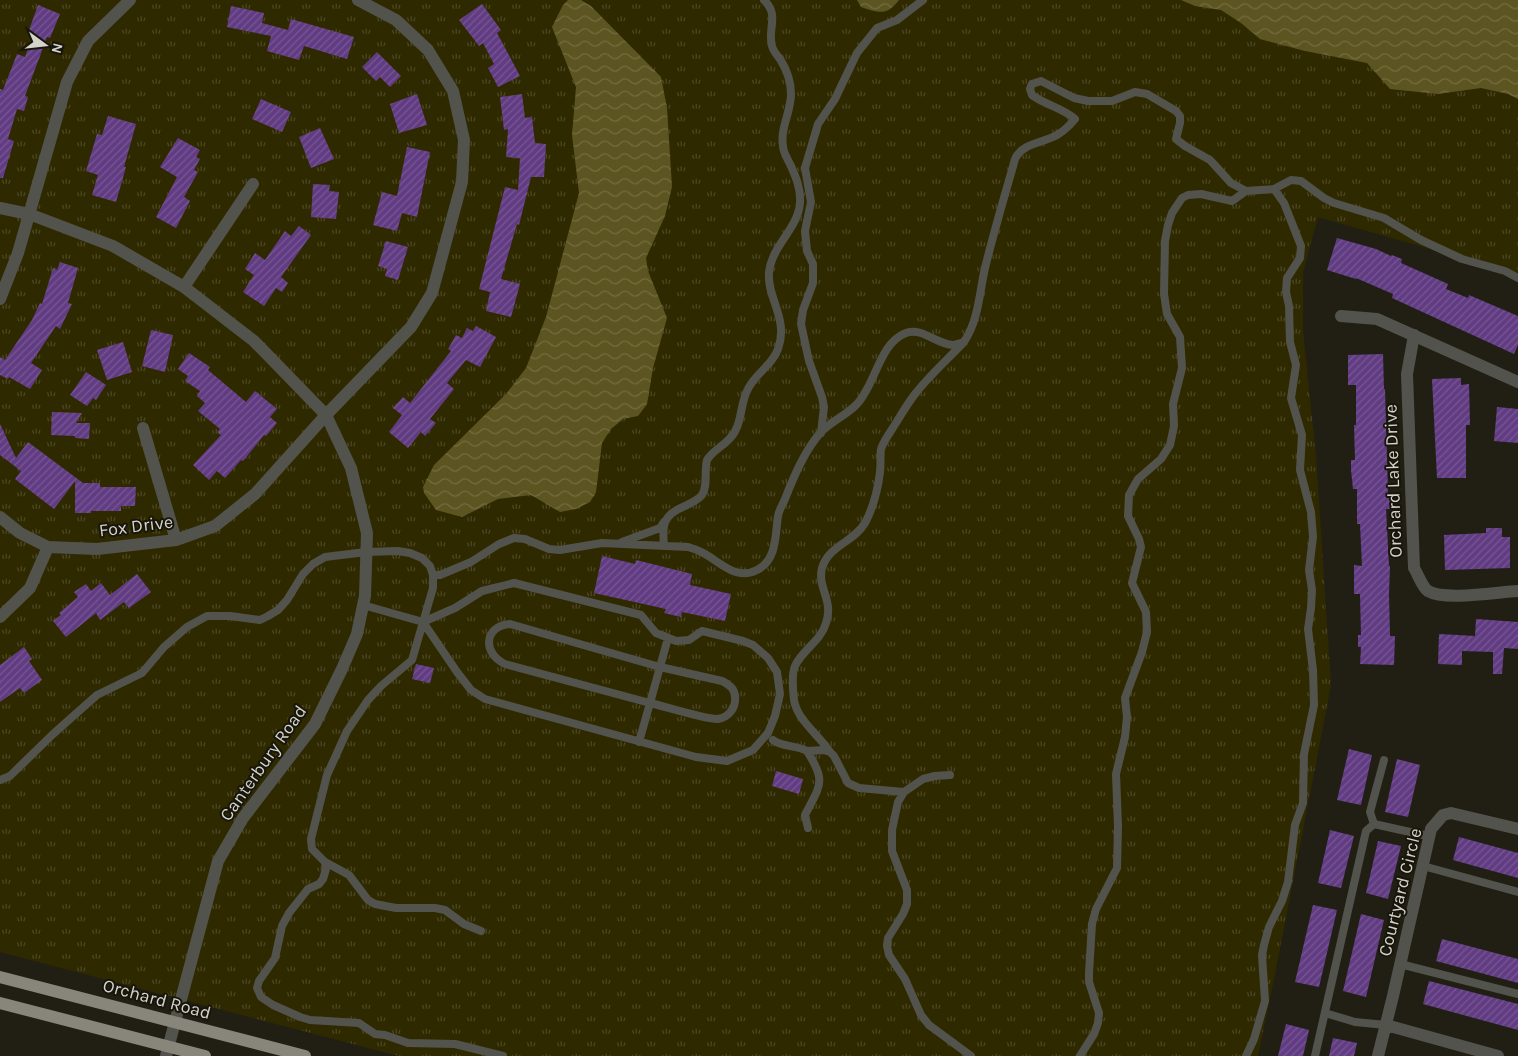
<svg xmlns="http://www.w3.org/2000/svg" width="1518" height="1056" viewBox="0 0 1518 1056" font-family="Karla,sans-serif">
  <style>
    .grass { fill: url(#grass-tufts) }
    .water { fill: url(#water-waves) }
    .building { fill: url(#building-hatch) }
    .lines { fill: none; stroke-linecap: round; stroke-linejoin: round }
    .service { stroke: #53534d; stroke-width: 8 }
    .minor { stroke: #53534d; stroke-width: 12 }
    .tertiary { stroke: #53534d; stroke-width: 12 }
    .primary { stroke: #88867b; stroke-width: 12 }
    .labels { text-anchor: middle; stroke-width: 4; stroke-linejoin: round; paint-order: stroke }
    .street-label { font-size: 18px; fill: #d4d3cc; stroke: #18160b }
  </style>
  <defs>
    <pattern id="grass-tufts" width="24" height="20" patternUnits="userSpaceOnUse" patternTransform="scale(1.25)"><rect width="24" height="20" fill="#2f2900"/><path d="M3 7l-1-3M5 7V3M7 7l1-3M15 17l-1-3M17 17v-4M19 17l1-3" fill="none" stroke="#4c4724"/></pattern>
    <pattern id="water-waves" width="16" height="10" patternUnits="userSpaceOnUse" patternTransform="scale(1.25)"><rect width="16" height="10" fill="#5c5522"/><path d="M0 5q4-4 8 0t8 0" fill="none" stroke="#726d41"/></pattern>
    <pattern id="building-hatch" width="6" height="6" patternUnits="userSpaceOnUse" patternTransform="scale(1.25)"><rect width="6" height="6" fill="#613c83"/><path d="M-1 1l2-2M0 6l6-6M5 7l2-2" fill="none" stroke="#775793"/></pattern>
  </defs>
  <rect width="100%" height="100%" fill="#211f14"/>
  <path class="grass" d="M0,0H1518V274L1318,217L1303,272V331L1316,457L1331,685L1276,969L1258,1056H399L0,952Z"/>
  <path class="water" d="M568,0H581L591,6L661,77L667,108L672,187L665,216L646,258L648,271L667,318L653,368L647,404L638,416L623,419L611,429L602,443L596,492L590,502L576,509L560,512L531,495L498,499L462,517L436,510L424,493L423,487L434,465L506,394L526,368L546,317L579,193L572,135L576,87L552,27L563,5Z
    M857,0H899C887,16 879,13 861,7Z
    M1181,0H1518V99L1508,94L1481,88L1438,94L1390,89L1367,63L1305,51L1260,39L1241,23L1221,10L1195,6Z"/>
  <path class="building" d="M482,4L501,30L497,33L520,76L498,87L488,68L494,64L483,43L479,46L459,20Z
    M38,5L60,14L50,38L47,37L25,96L28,97L24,111L17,109L8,139L14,141L3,178H0V89L3,90L17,54L25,57L34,32L29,30Z
    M231,6L264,13L262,23L288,30L291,19L354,37L347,59L304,46L299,60L267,51L271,36L227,27Z
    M377,52L401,76L390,87L380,77L376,81L362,67Z
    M417,94L427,125L399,133L390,104Z
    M522,94L525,118L532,117L535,143L546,144L544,177H531L519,225L517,224L501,279L520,284L511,317L486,311L490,292L479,289L505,187L518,190L520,158L506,157L508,129L504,130L500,97Z
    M261,99L291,112L282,132L252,119Z
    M108,116L136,124L124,167H126L116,202L92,195L98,175L86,171L97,134L102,135Z
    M320,128L334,159L311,168L299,137Z
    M178,138L200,150L196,157L200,159L194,170L198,172L184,197L190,201L176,228L156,217L177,177L160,167Z
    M407,147L430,152L417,217L402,213L397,231L373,225L382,192L397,196Z
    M313,184L330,185L329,191L339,192L336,219L311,217Z
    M299,226L311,235L281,277L288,283L282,292L276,288L264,306L243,292L254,275L245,269L255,253L265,260L285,231L291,236Z
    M1337,238L1376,249L1391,256L1392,255L1402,259L1401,263L1448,284L1446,289L1468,298L1469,295L1518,316V345L1514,354L1392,298L1393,294L1356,278V279L1327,270Z
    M386,241L408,247L398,280L385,276L387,269L378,266Z
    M60,262L78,268L68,303L72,304L60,329L56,326L31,363L42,370L30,389L9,377L8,379L0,375V357L5,360L32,320L40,303L42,304L53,268L57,270Z
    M476,326L496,337L480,367L466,360L447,383L454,389L430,419L436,423L425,436L421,432L408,448L389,432L402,415L393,408L403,397L410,403L451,351L448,349L456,335L462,338L467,328L473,331Z
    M151,330L173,335L165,372L142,366Z
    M123,342L132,372L107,380L97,350Z
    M189,353L210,367L208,370L246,402L255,391L277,409L270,417L277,423L266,436L264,435L243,461L241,460L225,478L217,471L209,480L193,465L221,435L217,432L220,429L198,411L205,403L197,396L200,391L185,381L188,376L178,369Z
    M1383,354L1384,389H1385L1388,494H1390V509H1386L1389,566H1390L1389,594L1390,636H1395L1394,665L1360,664L1361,647H1358V635H1361L1360,594H1354V565L1362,566L1360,524H1357V489H1353L1351,470V460H1355L1354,425H1356V385H1348V355Z
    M86,372L106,385L96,400L93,398L87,406L70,395Z
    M1461,378V385L1469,384L1470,425H1466V478H1437L1432,379Z
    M1497,407L1518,409V443L1494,441Z
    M52,412L82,413L76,423H90L89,439L75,438V436L51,435Z
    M0,424L16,458L28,442L83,483H100V487H136L135,506H121V511H91V513H75V481L54,509L15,479L21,471L0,455Z
    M1486,528H1502V537H1510V568L1445,570L1444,535L1486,533Z
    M602,556L635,564L636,560L692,574L690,585L731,594L725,621L682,612L681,617L664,613L666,609L594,593Z
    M137,574L151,592L129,608L124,602L100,620L96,613L66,637L53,621L61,615L59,613L78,597L74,592L86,584L91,591L101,583L110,595Z
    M1476,619L1518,622V649L1504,648L1502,674H1493V652L1462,651V665L1438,664L1439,634L1475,636Z
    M24,647L32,659L29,661L42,680L24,693L20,688L0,702V665Z
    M416,664L434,668L430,683L412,679Z
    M1349,749L1372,755L1361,805L1337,800Z
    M1397,759L1420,765L1408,817L1385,812Z
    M776,771L803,779L799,794L772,786Z
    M1330,830L1354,836L1341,888L1318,883Z
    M1459,837L1518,853V878L1453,860Z
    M1378,841L1401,846L1388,899L1366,893Z
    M1313,905L1337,910L1319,987L1295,982Z
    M1361,914L1384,920L1366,997L1343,991Z
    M1442,939L1518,959V983L1436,961Z
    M1429,981L1518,1004V1030L1423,1004Z
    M1286,1024L1309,1030L1303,1056H1278Z
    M1333,1038L1357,1043L1354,1056H1329Z"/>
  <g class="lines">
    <path class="service" d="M821,433L824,407L822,397L809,361L801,324L803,310L813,283V264L807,251L805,231L811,202L805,168L818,124L835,99L857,53L877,28L897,20L923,0
      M622,542L660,528L664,522
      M664,546C662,524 663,515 685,506C691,503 698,500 702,495C708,486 704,471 707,460C713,450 724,446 731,437C742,425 740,405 747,391C754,374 772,366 778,349C789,319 767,299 769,272C772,245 798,229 800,203C801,189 796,177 790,164C787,158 783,152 783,146C780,128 791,112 791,94C791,81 787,70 780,59C777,55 773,51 772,46C767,29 780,15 764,0
      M433,575H440L471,562L499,544L514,538L525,539L549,549L560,550L602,543L688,547C691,548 695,549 699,551C717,558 734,582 757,570C777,560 775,536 778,516C779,510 783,504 785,499C794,476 805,450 821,432C832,421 848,414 857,404C876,384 879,343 906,333C923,327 937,345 953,345C956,345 961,343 964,342
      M363,605L423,622L455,608L482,591L514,583L641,615L656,633L676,641L689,640L702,631L743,641L753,645L768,658L777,672L780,694L775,716L768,733L753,750L727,761L696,757L485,699L471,690L457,672L423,622
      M773,740C781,747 796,745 807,751
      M639,742L650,703C663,706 708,720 718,719C729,717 736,708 735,697C735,688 729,685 722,681L660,667L510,624C484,626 482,653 505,664L650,703L668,638
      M830,752C819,735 797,720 794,700C793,690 791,675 795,666C802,650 821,641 826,623C834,600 817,588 822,568C829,545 854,542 865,523C873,508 878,488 880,472C881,464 880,456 881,449C884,440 891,431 896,423C902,413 908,403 915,394C929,376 948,359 964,342C979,319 979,294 985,268C994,231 1005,195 1015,159C1022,143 1043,143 1057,135C1064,131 1070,125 1075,119C1063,108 1045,105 1032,95L1030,89L1032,84L1041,81L1074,98L1088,101H1112L1135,92L1147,94L1176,111L1180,116V123L1176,139L1185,146L1210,160L1231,183L1246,191
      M0,780L10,776L52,735L97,695L142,673L164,647L187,627L207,616H230L260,620L268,616L278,610L287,600L303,574L313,564L325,557L366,552L398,551L410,553L422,558L430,566L433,575V588L412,660L381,686L368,700L347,731L327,775L311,839L312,849L325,862
      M904,792L898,802L892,830V851L907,890V904L903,914L888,938L887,946L889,955L905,979L921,1015L929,1025L971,1056
      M1374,824L1370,812L1384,760
      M808,828L805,815C820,785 827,782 807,751L824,750L830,752L834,756L848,783L859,788L904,792L923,779L935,776L950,775
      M1423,866L1518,892
      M481,931L464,924L445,910L435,908H396L375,904L368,900L349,875L325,862L326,869L323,879L319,884L308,889L289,913L282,926L275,958L259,981L257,988L261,997L273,1005L300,1017L310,1020L359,1023L375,1034L385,1035L408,1043L455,1044L503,1056
      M1400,964L1518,994
      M1325,1013L1355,1022L1386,1025
      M1080,1056L1094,1034L1098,1023L1099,1013L1089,982V973L1092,924L1096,909L1117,868L1118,826L1116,774L1125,737L1127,717L1125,698L1142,652L1147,632L1146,612L1132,583L1141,547L1139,539L1128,516L1129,495L1138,479L1161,459L1170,445L1174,426L1173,404L1182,368L1180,337L1167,314L1164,294L1165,241L1168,225L1172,213L1182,198L1188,195L1201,194L1232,201L1246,191L1274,189L1291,180L1301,181L1324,198L1334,203L1384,218L1421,240L1462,259L1505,271L1518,278
      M1246,1056L1254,1039L1265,1001L1262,955L1264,945L1269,927L1282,901L1288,882L1295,825L1303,803L1304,754L1314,705L1313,670L1308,629L1311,608L1312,590L1309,570L1313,537L1311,512L1300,470L1302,435L1291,398L1296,365L1290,342L1289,306L1286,292L1287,278L1300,258L1301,246L1284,203L1274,189
      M1315,1056L1366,831L1374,824L1428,836"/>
    <path class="minor" d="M0,208L29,214L113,246L184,287L254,341L326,415L351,468L367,533L365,596L357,634L342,669L315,724L243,818L218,861L175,1022
      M184,287L253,184
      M0,299L18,253L67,82L88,41L130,0
      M1341,316L1377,319L1518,382
      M1414,335L1407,374L1414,568C1418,574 1422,587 1428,591C1445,601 1497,592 1518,591
      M143,428L176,540
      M0,517L20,533L48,547L97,549L176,540L215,526L255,494L326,415L411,327L432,293L462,182L464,140L453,91L428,50L396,20L358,0
      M0,617L30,588L48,547
      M1386,1025L1498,1056
      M1378,1056L1393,996L1431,829L1443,815L1451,813L1518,829"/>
    <path class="tertiary" d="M166,1056L175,1022"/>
    <path class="primary" d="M0,977L305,1056
      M0,1003L205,1056"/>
  </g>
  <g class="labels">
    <g class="street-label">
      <text transform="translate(1393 481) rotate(-92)" y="6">Orchard Lake Drive</text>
      <text transform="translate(136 526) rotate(-7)" y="6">Fox Drive</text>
      <text transform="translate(263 763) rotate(-55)" y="6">Canterbury Road</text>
      <text transform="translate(1400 892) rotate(-76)" y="6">Courtyard Circle</text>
      <text transform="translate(157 999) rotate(15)" y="6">Orchard Road</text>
    </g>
  </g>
  <g transform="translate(45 45) rotate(105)" stroke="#18160b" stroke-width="4" paint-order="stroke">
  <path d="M0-4L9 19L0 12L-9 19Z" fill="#d4d3cc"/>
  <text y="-8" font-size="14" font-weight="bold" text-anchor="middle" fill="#d4d3cc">N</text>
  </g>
</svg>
